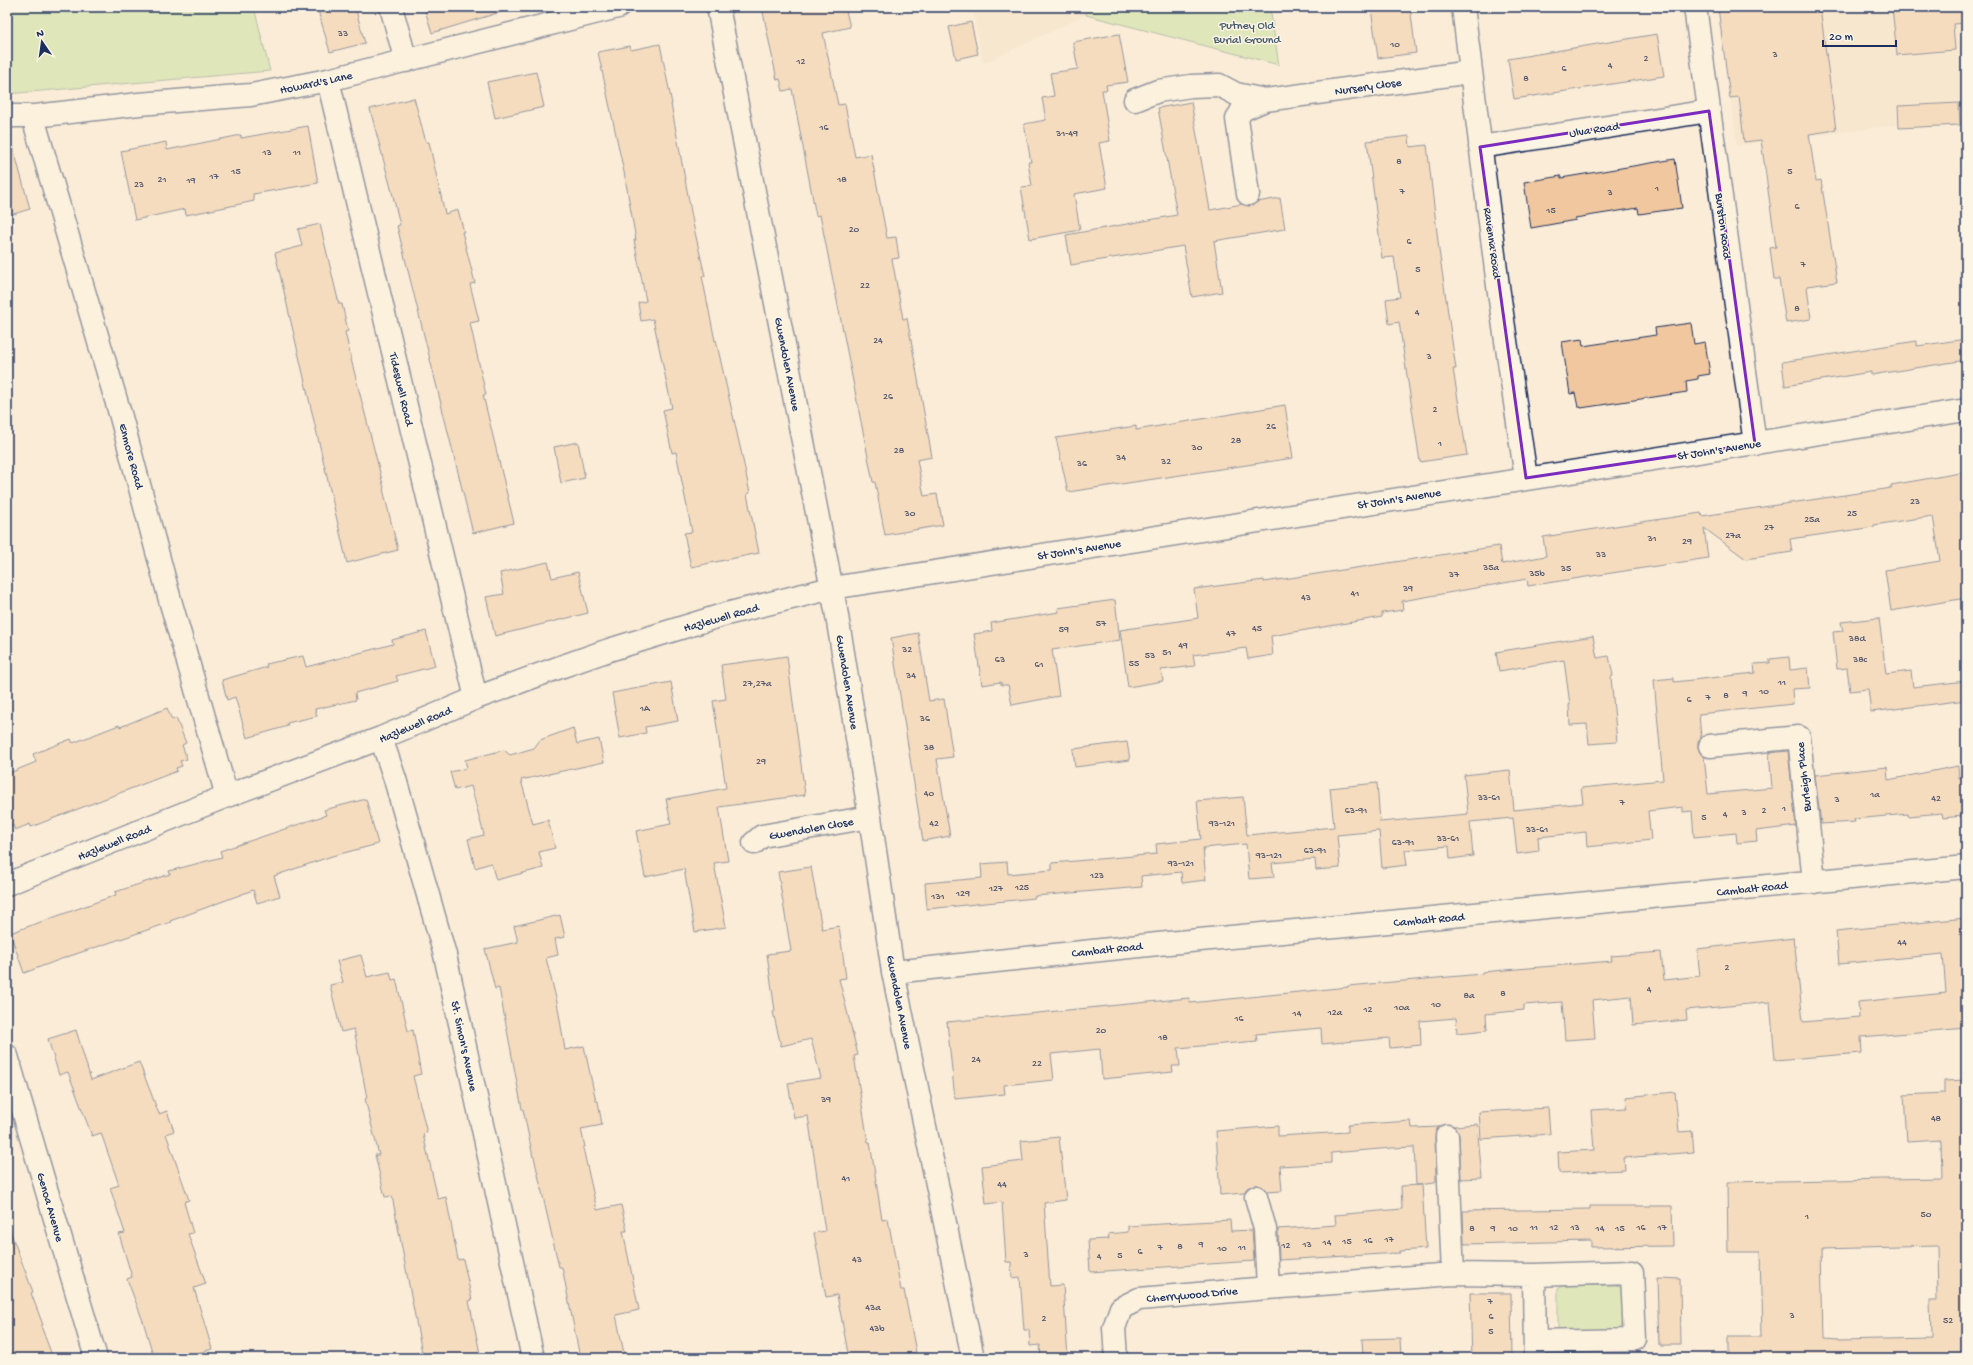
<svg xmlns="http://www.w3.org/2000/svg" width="1973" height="1365" viewBox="0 0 1973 1365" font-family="'Gochi Hand',sans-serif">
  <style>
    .built { fill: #f7e1c6 }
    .green { fill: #bfdd95; stroke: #6d867a }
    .building { fill: #f0c79f; stroke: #1b2f5e; fill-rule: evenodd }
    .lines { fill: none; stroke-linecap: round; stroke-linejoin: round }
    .minor-casing { stroke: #1b2f5e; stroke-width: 25 }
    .minor { stroke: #fcf5e5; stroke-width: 22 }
    .marked { fill: none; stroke: #7b2cbf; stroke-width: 3; stroke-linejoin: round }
    .labels { text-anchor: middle; stroke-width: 3; stroke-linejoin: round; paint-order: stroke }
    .number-label { font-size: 10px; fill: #50556e }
    .park-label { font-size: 12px; fill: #445a6c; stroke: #fcf5e5 }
    .street-label { font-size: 12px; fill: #1b2f5e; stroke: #fcf5e5 }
  </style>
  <rect width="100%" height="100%" fill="#faecd7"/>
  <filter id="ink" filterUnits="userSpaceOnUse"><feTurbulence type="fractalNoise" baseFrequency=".025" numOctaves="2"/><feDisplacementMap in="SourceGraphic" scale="8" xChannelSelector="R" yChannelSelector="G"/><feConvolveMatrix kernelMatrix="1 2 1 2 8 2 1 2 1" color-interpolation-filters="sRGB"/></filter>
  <g filter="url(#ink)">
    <path class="built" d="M972,7H1086V15L983,64Z
      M1718,7H1966V102L1896,107L1898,125L1737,146Z"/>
    <path class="green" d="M7,7H254L270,71L7,94Z
      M1086,7H1270L1279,65L1086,15Z
      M1614,1285L1620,1286L1622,1288L1623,1321L1621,1328L1617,1330L1558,1331V1289L1563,1286Z"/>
    <path class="building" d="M317,7H355L365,43L330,52Z
      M424,7H500L501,12L432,33Z
      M762,7H845L850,27L823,33L838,105L845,104L855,157L871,154L887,238L896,237L899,258L892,259L903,319L907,318L932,457L917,460L924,496L937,494L943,525L885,535L875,482H873L820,215L816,216L792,89L783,91L780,79L777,80Z
      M1390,7H1410L1416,53L1378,58L1371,9Z
      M1728,7H1820L1836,130L1809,134L1816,181L1821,180L1837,282L1807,286L1811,319L1786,323L1779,279H1774L1770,248L1776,247L1761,140L1744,142L1739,97L1730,98L1718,8Z
      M1892,7H1966V23L1953,24L1955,50L1897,55Z
      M971,22L978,54L956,59L949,27Z
      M1119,34L1128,82L1106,85L1107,90H1102L1110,141L1099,143L1107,188L1074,194L1080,230L1030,239L1021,187L1032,186L1028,162H1031L1024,124L1046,120L1042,98L1054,96L1050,73L1078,69L1073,42Z
      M1657,34L1664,76L1514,99L1508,59Z
      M660,44L672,104H671L694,228L705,276H702L715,341L716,340L741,451L750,493L747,494L759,553L691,567L684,533L692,532L676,452L672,453L663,410L672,408L653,319L641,321L638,303L646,301L634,240H636L624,172L598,52L630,46L631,50Z
      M536,72L544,107L495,118L487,82Z
      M414,98L426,142H429L445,214L458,210L464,232H462L475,283L470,284L479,321L470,323L486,395H483L514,523L473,533L397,226L400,225L393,196L370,109Z
      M1191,102L1210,210L1242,204L1250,206L1257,202L1280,198L1285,229L1214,241L1222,292L1192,297L1183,246L1071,265L1066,235L1177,215L1158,108Z
      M1959,103L1960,125L1899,128L1898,106Z
      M308,126L318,183L253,194L254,201L231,206L186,215L185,209L135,220L121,151L166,142L167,150L241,135V138Z
      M1409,136L1410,147L1427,145L1439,250L1456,369H1453L1467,455L1420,462L1399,322L1389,324L1386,299L1400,297L1394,257L1382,258L1367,141Z
      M13,147L30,209L7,216V148Z
      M1675,159L1682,208L1639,214L1638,208L1575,218L1576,220L1531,228L1524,182L1561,176V178Z
      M320,224L339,304H342L348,331L345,332L352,363L384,488L383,489L398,550L347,563L275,253L302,246L298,229Z
      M1691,323L1694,344L1705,342L1710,374L1698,376V379L1686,381L1687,392L1581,408V407H1578L1575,393L1570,394L1562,342L1582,339L1583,346L1656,335L1655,328Z
      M1966,339V360L1871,375V372L1785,386L1782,362L1917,341V346Z
      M1285,405L1293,458L1068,492L1056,438L1136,426V430Z
      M578,442L585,478L561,483L554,447Z
      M1966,472V568H1962L1966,598L1891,611L1885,570L1940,561L1933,516L1874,525V527L1790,539L1792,552L1746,559L1704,528L1708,558L1528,586L1527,579L1402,601L1403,610L1382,613V617L1271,636L1273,655L1248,659L1246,648L1193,655L1195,666L1161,670L1163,681L1128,687L1120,630L1198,618L1194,589L1264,580V582L1499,546L1502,564L1546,556L1543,537L1701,513L1702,516L1892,488L1891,485Z
      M548,562L552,578L578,572L588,613L495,636L486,597L504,594L500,573Z
      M1115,600L1120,640L1052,650L1059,696L1012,705L1008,685H1001V682L982,685L974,634L992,631L991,623L1059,612L1058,608Z
      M1879,618L1886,674L1911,671L1913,687L1966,681V700L1871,712L1868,689L1850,691L1847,668L1837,669L1833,632L1843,631L1841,622Z
      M426,631L435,666L396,676L398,681L355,693L356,700L315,709L317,716L287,723L288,726L247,738L235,697L227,700L222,680L267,667L266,664L303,656L306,667L393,644L392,640Z
      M918,633L929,701L944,699L953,757L937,759L950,836L923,841L891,638Z
      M1593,636L1597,658L1609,656L1613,676L1611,677L1617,742L1589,744L1587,724L1570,725L1569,705H1570L1564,660L1499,671L1496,652Z
      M787,656L805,795L719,807L728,861L714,863L726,927L695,932L684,869L645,877L636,831L671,824L666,799L726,788L713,701L726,699L721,665Z
      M1789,657L1790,670L1808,668L1810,688L1792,689L1793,704L1699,714L1701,737L1698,741V748L1704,756L1708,794L1772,788L1769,753L1788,751L1796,826L1756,831L1757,841L1737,843L1736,833L1694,837L1692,811L1683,812V807L1648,811L1651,840L1587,847L1586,832L1538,837L1539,851L1517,854L1513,818L1470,822L1473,856L1450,859L1449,846L1405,850L1407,865L1382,868L1379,831L1337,835L1340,868L1316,870L1315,859L1272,863L1274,877L1249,879L1246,844L1203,848L1206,880L1182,883L1181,872L1141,876L1142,887L1035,896V898L927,909L925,883L982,878L981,864L1007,862L1008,874L1052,870V863L1157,854L1156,844L1201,839L1197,801L1243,797L1247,835L1334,827L1330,788L1377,783L1380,822L1468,814L1464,775L1510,770L1514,810L1583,803L1581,788L1663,780L1654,680L1674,678V682L1755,673L1754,664L1770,663V659Z
      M671,682L678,721L645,727L646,733L620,738L612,693Z
      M167,708L172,720L176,718L186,743L182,745L187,759L180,761L182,766L176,768L177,771L31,827L30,824L15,830L13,825L7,827V774L36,762L33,754L71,739L73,743L119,725L120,727Z
      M573,728L577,744L599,739L604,762L521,780L533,824L548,820L555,848L539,852L543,868L496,880L491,863L475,868L468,839L484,835L471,786L455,790L450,772L467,768L465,760L504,750L510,755L534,748L540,740Z
      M1127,742L1130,760L1075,767L1073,749Z
      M1958,766L1959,778L1966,777V811L1961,812L1962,816L1943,818L1942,813L1908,816V814L1854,819L1855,822L1821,824L1815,775L1887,767L1888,780Z
      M366,799L378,844L332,856L274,876L280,896L257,903L253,890L170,921L171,922L64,958L24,973L10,933L116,895L115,892L170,874L169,871L222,857L220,851L326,815L324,810Z
      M811,867L822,929L839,926L846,978L839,979L858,1055L854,1056L868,1142H870L882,1220L888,1219L901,1290H904L916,1352L884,1358H849L837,1295L826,1297L814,1233L825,1231L808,1116L794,1118L788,1083L821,1078L811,1039L781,1046L773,1012L775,1011L767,954L791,951L778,872Z
      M560,915L565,937L555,939L558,955L546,958L557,1002L565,1050L584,1046L596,1101H598L602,1125L581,1129L585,1147L583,1148L597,1210L621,1205L627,1231H623L639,1310L616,1315L625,1358H580L562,1267H559L534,1157H533L523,1109H522L499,988L495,989L485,949L518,942L514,926Z
      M1966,918V1028L1861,1037L1862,1053L1775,1060L1770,1002L1686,1010L1687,1020L1633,1025L1631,996L1592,1000L1595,1038L1565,1040L1562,1002L1524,1005V1010L1486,1014L1487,1030L1457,1033L1456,1018L1420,1021L1421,1045L1390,1048L1389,1038L1322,1044L1321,1028L1256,1034L1257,1041L1178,1048L1180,1066H1172L1173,1072L1102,1079L1100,1049L1051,1054L1054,1080L1004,1085L1005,1094L955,1099L947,1022L1189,998L1190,1003L1348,987V986L1482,974V972L1612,961L1611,956L1661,952L1664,980L1700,976L1697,949L1794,938L1803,1022L1859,1017L1858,1002L1946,993L1943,954L1839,964L1836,931Z
      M361,955L367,977L390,972L392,980L396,979L408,1031L413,1030L421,1074L413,1076L427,1133L423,1134L438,1199L446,1197L458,1260L463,1259L472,1300L469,1301L481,1358H423L392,1196L385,1197L375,1155H379L365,1099L367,1098L354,1029L341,1032L330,985L343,982L337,961Z
      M76,1030L91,1080L139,1062L159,1114L167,1111L174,1131L166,1134L189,1200L184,1202L193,1233L188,1234L206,1284L194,1288L212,1349L182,1358H154L143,1321L127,1279L132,1277L119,1234L125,1233L110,1188L119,1185L101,1133L92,1136L68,1072L59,1075L48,1039Z
      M1966,1080V1358H1729V1337H1762L1760,1252H1728L1727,1182L1942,1178L1941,1140L1907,1142L1904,1095L1944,1093V1081ZM1937,1246L1938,1299H1930L1931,1338L1837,1340V1339L1823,1338L1821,1249Z
      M1675,1092L1679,1132L1692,1131L1694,1152L1624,1158L1625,1170L1559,1173L1558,1152L1594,1150L1591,1110L1627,1108L1626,1097Z
      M1548,1108L1550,1134L1481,1139L1479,1112Z
      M1411,1121L1412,1128L1439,1127L1435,1137L1436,1180L1435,1183L1416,1185L1414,1147L1392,1148L1331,1153V1163L1280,1166L1282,1191L1267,1192L1259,1185H1253L1247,1188L1244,1193L1220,1195L1216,1131L1278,1126V1136L1348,1132V1125Z
      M1477,1124L1482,1178L1461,1179L1459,1135L1454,1126Z
      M1059,1137L1066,1200L1044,1203L1050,1286L1063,1285L1068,1358H1041L1040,1345L1030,1346L1029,1330H1024L1020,1277L1012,1278L1011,1262H1006L1002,1202L986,1204L982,1166L1023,1161L1021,1141Z
      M1422,1185L1426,1249L1400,1251V1253L1279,1260L1278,1229L1336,1225L1335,1215L1402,1209L1401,1186Z
      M1590,1206H1672L1673,1246L1591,1247V1241L1464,1244L1463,1211L1590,1209Z
      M1230,1220L1231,1231L1252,1230L1254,1261L1090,1272L1088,1240L1109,1239L1108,1234L1128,1232V1226Z
      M7,1228H9L33,1292L31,1293L43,1325L41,1326L53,1358H7Z
      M1657,1278L1680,1279L1681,1344H1659Z
      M1470,1293H1511L1512,1358H1472Z
      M1400,1338L1401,1358H1363L1362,1339Z"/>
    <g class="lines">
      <defs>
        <path id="minor" d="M391,7L406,61
          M718,7L836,610L870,817L893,972L973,1358
          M1463,7L1498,286L1526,478
          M1695,7L1755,444
          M328,80L476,698
          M1135,100L1158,91L1191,86L1219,85L1236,94L1265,100
          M7,116H35L139,104L251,95L328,80L618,7
          M35,116L36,128L121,417L170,600L227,796
          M1480,147L1709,111
          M1248,194L1237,119L1242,110L1265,100L1471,72
          M381,738L395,779L445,955L533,1358
          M1710,746L1799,737L1814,882
          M754,843L762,836L870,817
          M7,884L227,796L381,738L476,698L563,666L609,650L726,614L832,588L1966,410
          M893,972L1158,944L1966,867
          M7,1056L96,1358
          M1453,1274L1534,1275
          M1268,1288L1453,1274L1447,1136
          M1116,1358L1114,1328L1121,1308L1139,1299L1268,1288L1265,1229L1256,1197
          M1535,1358L1534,1275L1632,1272L1635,1340L1535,1342"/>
      </defs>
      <use href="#minor" class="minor-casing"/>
      <use href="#minor" class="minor"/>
    </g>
  </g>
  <path d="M0 0H1973V1365H0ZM1709,111L1755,444L1526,478L1480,147Z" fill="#faecd7" fill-opacity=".55" fill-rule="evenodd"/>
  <path class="marked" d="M1709,111L1755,444L1526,478L1480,147Z"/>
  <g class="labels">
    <g class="number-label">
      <text x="343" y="36">33</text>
      <text x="1395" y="47">10</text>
      <text x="1775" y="57">3</text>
      <text x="1646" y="61">2</text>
      <text x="801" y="64">12</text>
      <text x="1610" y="68">4</text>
      <text x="1564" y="71">6</text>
      <text x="1526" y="81">8</text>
      <text x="824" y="130">16</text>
      <text x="1067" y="136">31-49</text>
      <text x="267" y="155">13</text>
      <text x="297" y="155">11</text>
      <text x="1399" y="164">8</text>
      <text x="236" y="174">15</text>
      <text x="1790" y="174">5</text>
      <text x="214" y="179">17</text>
      <text x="162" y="182">21</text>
      <text x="842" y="182">18</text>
      <text x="191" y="183">19</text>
      <text x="139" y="187">23</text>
      <text x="1657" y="191">1</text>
      <text x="1402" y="194">7</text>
      <text x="1610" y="195">3</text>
      <text x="1797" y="209">6</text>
      <text x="1551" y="213">15</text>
      <text x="854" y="232">20</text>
      <text x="1409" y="244">6</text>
      <text x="1803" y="267">7</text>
      <text x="1418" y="272">5</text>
      <text x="865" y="288">22</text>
      <text x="1797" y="311">8</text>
      <text x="1417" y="315">4</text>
      <text x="878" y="343">24</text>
      <text x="1429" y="359">3</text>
      <text x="888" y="399">26</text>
      <text x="1435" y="412">2</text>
      <text x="1271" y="429">26</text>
      <text x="1236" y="443">28</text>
      <text x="1440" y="446">1</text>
      <text x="1197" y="450">30</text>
      <text x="899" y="453">28</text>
      <text x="1121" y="460">34</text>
      <text x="1166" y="464">32</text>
      <text x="1082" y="466">36</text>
      <text x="1915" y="504">23</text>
      <text x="910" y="516">30</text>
      <text x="1852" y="516">25</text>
      <text x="1812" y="522">25a</text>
      <text x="1769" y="530">27</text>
      <text x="1733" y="538">27a</text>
      <text x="1652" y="541">31</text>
      <text x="1687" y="544">29</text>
      <text x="1601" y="557">33</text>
      <text x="1491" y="570">35a</text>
      <text x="1566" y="571">35</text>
      <text x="1537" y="576">35b</text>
      <text x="1454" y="577">37</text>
      <text x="1408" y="591">39</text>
      <text x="1355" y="596">41</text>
      <text x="1306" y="600">43</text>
      <text x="1101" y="626">57</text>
      <text x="1257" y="631">45</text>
      <text x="1064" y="632">59</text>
      <text x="1231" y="636">47</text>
      <text x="1857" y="641">38d</text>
      <text x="1183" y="648">49</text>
      <text x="907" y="652">32</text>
      <text x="1167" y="655">51</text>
      <text x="1150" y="658">53</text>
      <text x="1000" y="662">63</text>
      <text x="1860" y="662">38c</text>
      <text x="1134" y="666">55</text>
      <text x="1039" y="667">61</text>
      <text x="911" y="678">34</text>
      <text x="1782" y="685">11</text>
      <text x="757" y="686">27,27a</text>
      <text x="1764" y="694">10</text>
      <text x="1745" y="696">9</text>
      <text x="1726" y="698">8</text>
      <text x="1708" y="700">7</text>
      <text x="1689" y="702">6</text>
      <text x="645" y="711">1A</text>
      <text x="925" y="721">36</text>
      <text x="929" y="750">38</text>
      <text x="761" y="764">29</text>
      <text x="929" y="796">40</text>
      <text x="1875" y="797">1a</text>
      <text x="1489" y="800">33-61</text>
      <text x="1936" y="801">42</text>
      <text x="1837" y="802">3</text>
      <text x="1622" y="805">7</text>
      <text x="1784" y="811">1</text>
      <text x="1356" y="813">63-91</text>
      <text x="1764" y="813">2</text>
      <text x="1744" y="815">3</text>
      <text x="1725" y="817">4</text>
      <text x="1704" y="820">5</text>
      <text x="934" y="826">42</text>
      <text x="1222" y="826">93-121</text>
      <text x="1537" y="832">33-61</text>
      <text x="1448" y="841">33-61</text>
      <text x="1403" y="845">63-91</text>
      <text x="1315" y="853">63-91</text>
      <text x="1269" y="858">93-121</text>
      <text x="1181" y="866">93-121</text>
      <text x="1097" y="878">123</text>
      <text x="1022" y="890">125</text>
      <text x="996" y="891">127</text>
      <text x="963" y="896">129</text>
      <text x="938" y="899">131</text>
      <text x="1902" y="945">44</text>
      <text x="1727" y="970">2</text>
      <text x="1649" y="992">4</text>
      <text x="1503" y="996">8</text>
      <text x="1469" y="998">8a</text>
      <text x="1436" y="1007">10</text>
      <text x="1402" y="1010">10a</text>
      <text x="1368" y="1012">12</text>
      <text x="1335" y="1015">12a</text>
      <text x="1297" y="1016">14</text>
      <text x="1239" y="1021">16</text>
      <text x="1101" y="1033">20</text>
      <text x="1163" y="1040">18</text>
      <text x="976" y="1062">24</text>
      <text x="1037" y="1066">22</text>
      <text x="826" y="1102">39</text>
      <text x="1936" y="1121">48</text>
      <text x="846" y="1181">41</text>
      <text x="1002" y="1187">44</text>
      <text x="1926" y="1217">50</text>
      <text x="1807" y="1219">1</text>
      <text x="1534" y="1230">11</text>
      <text x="1554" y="1230">12</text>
      <text x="1575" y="1230">13</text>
      <text x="1641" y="1230">16</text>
      <text x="1662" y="1230">17</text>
      <text x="1472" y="1231">8</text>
      <text x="1493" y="1231">9</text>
      <text x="1513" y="1231">10</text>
      <text x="1600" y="1231">14</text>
      <text x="1620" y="1231">15</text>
      <text x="1389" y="1242">17</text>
      <text x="1368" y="1243">16</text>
      <text x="1347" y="1244">15</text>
      <text x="1327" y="1245">14</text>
      <text x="1201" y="1247">9</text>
      <text x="1307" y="1247">13</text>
      <text x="1286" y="1248">12</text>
      <text x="1180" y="1249">8</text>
      <text x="1160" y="1250">7</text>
      <text x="1242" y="1250">11</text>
      <text x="1222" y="1251">10</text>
      <text x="1140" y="1254">6</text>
      <text x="1026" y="1257">3</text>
      <text x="1120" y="1258">5</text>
      <text x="1099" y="1259">4</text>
      <text x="857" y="1262">43</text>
      <text x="1490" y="1304">7</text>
      <text x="873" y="1310">43a</text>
      <text x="1792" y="1318">3</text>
      <text x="1491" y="1319">6</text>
      <text x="1044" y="1321">2</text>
      <text x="1948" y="1323">52</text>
      <text x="877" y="1331">43b</text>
      <text x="1491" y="1334">5</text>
    </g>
    <g class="park-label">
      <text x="1247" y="29">Putney Old<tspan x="1247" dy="14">Burial Ground</tspan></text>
    </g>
    <g class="street-label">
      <text transform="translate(316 82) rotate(-12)" y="4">Howard's Lane</text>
      <text transform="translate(1368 86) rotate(-8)" y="4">Nursery Close</text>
      <text transform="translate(1594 129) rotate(-9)" y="4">Ulva Road</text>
      <text transform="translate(1724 226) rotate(83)" y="4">Burston Road</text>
      <text transform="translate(1493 243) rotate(82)" y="4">Ravenna Road</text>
      <text transform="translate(788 364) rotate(79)" y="4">Gwendolen Avenue</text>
      <text transform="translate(402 389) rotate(77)" y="4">Tideswell Road</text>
      <text transform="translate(1719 449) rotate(-9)" y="4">St John's Avenue</text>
      <text transform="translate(132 456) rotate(75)" y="4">Enmore Road</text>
      <text transform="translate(1399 498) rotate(-9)" y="4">St John's Avenue</text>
      <text transform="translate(1079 549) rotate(-9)" y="4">St John's Avenue</text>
      <text transform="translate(721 617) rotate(-16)" y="4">Hazlewell Road</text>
      <text transform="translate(848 682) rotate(81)" y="4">Gwendolen Avenue</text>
      <text transform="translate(415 724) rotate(-23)" y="4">Hazlewell Road</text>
      <text transform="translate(1803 777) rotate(-96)" y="4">Burleigh Place</text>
      <text transform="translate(811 828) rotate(-10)" y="4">Gwendolen Close</text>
      <text transform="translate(114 842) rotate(-22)" y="4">Hazlewell Road</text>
      <text transform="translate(1752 888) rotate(-6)" y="4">Cambalt Road</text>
      <text transform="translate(1429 919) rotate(-5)" y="4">Cambalt Road</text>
      <text transform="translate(1107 949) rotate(-6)" y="4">Cambalt Road</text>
      <text transform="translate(900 1002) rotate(79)" y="4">Gwendolen Avenue</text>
      <text transform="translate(465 1046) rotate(78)" y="4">St. Simon's Avenue</text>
      <text transform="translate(51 1207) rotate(74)" y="4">Genoa Avenue</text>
      <text transform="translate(1192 1294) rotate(-5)" y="4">Cherrywood Drive</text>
    </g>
  </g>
  <rect width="1973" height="1365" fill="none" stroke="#fcf5e5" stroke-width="24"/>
  <rect x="12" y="12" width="1949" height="1341" fill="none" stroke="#1b2f5e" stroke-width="1.5" filter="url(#ink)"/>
  <g transform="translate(42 42) rotate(347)" stroke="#fcf5e5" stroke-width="3" paint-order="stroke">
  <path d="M0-3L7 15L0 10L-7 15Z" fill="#1b2f5e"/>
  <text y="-6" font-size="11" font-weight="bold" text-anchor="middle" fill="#1b2f5e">N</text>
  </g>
  <path d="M1823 40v6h73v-6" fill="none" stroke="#1b2f5e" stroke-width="2"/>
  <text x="1829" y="40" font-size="12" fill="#1b2f5e" stroke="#fcf5e5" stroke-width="3" paint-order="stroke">20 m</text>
</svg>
